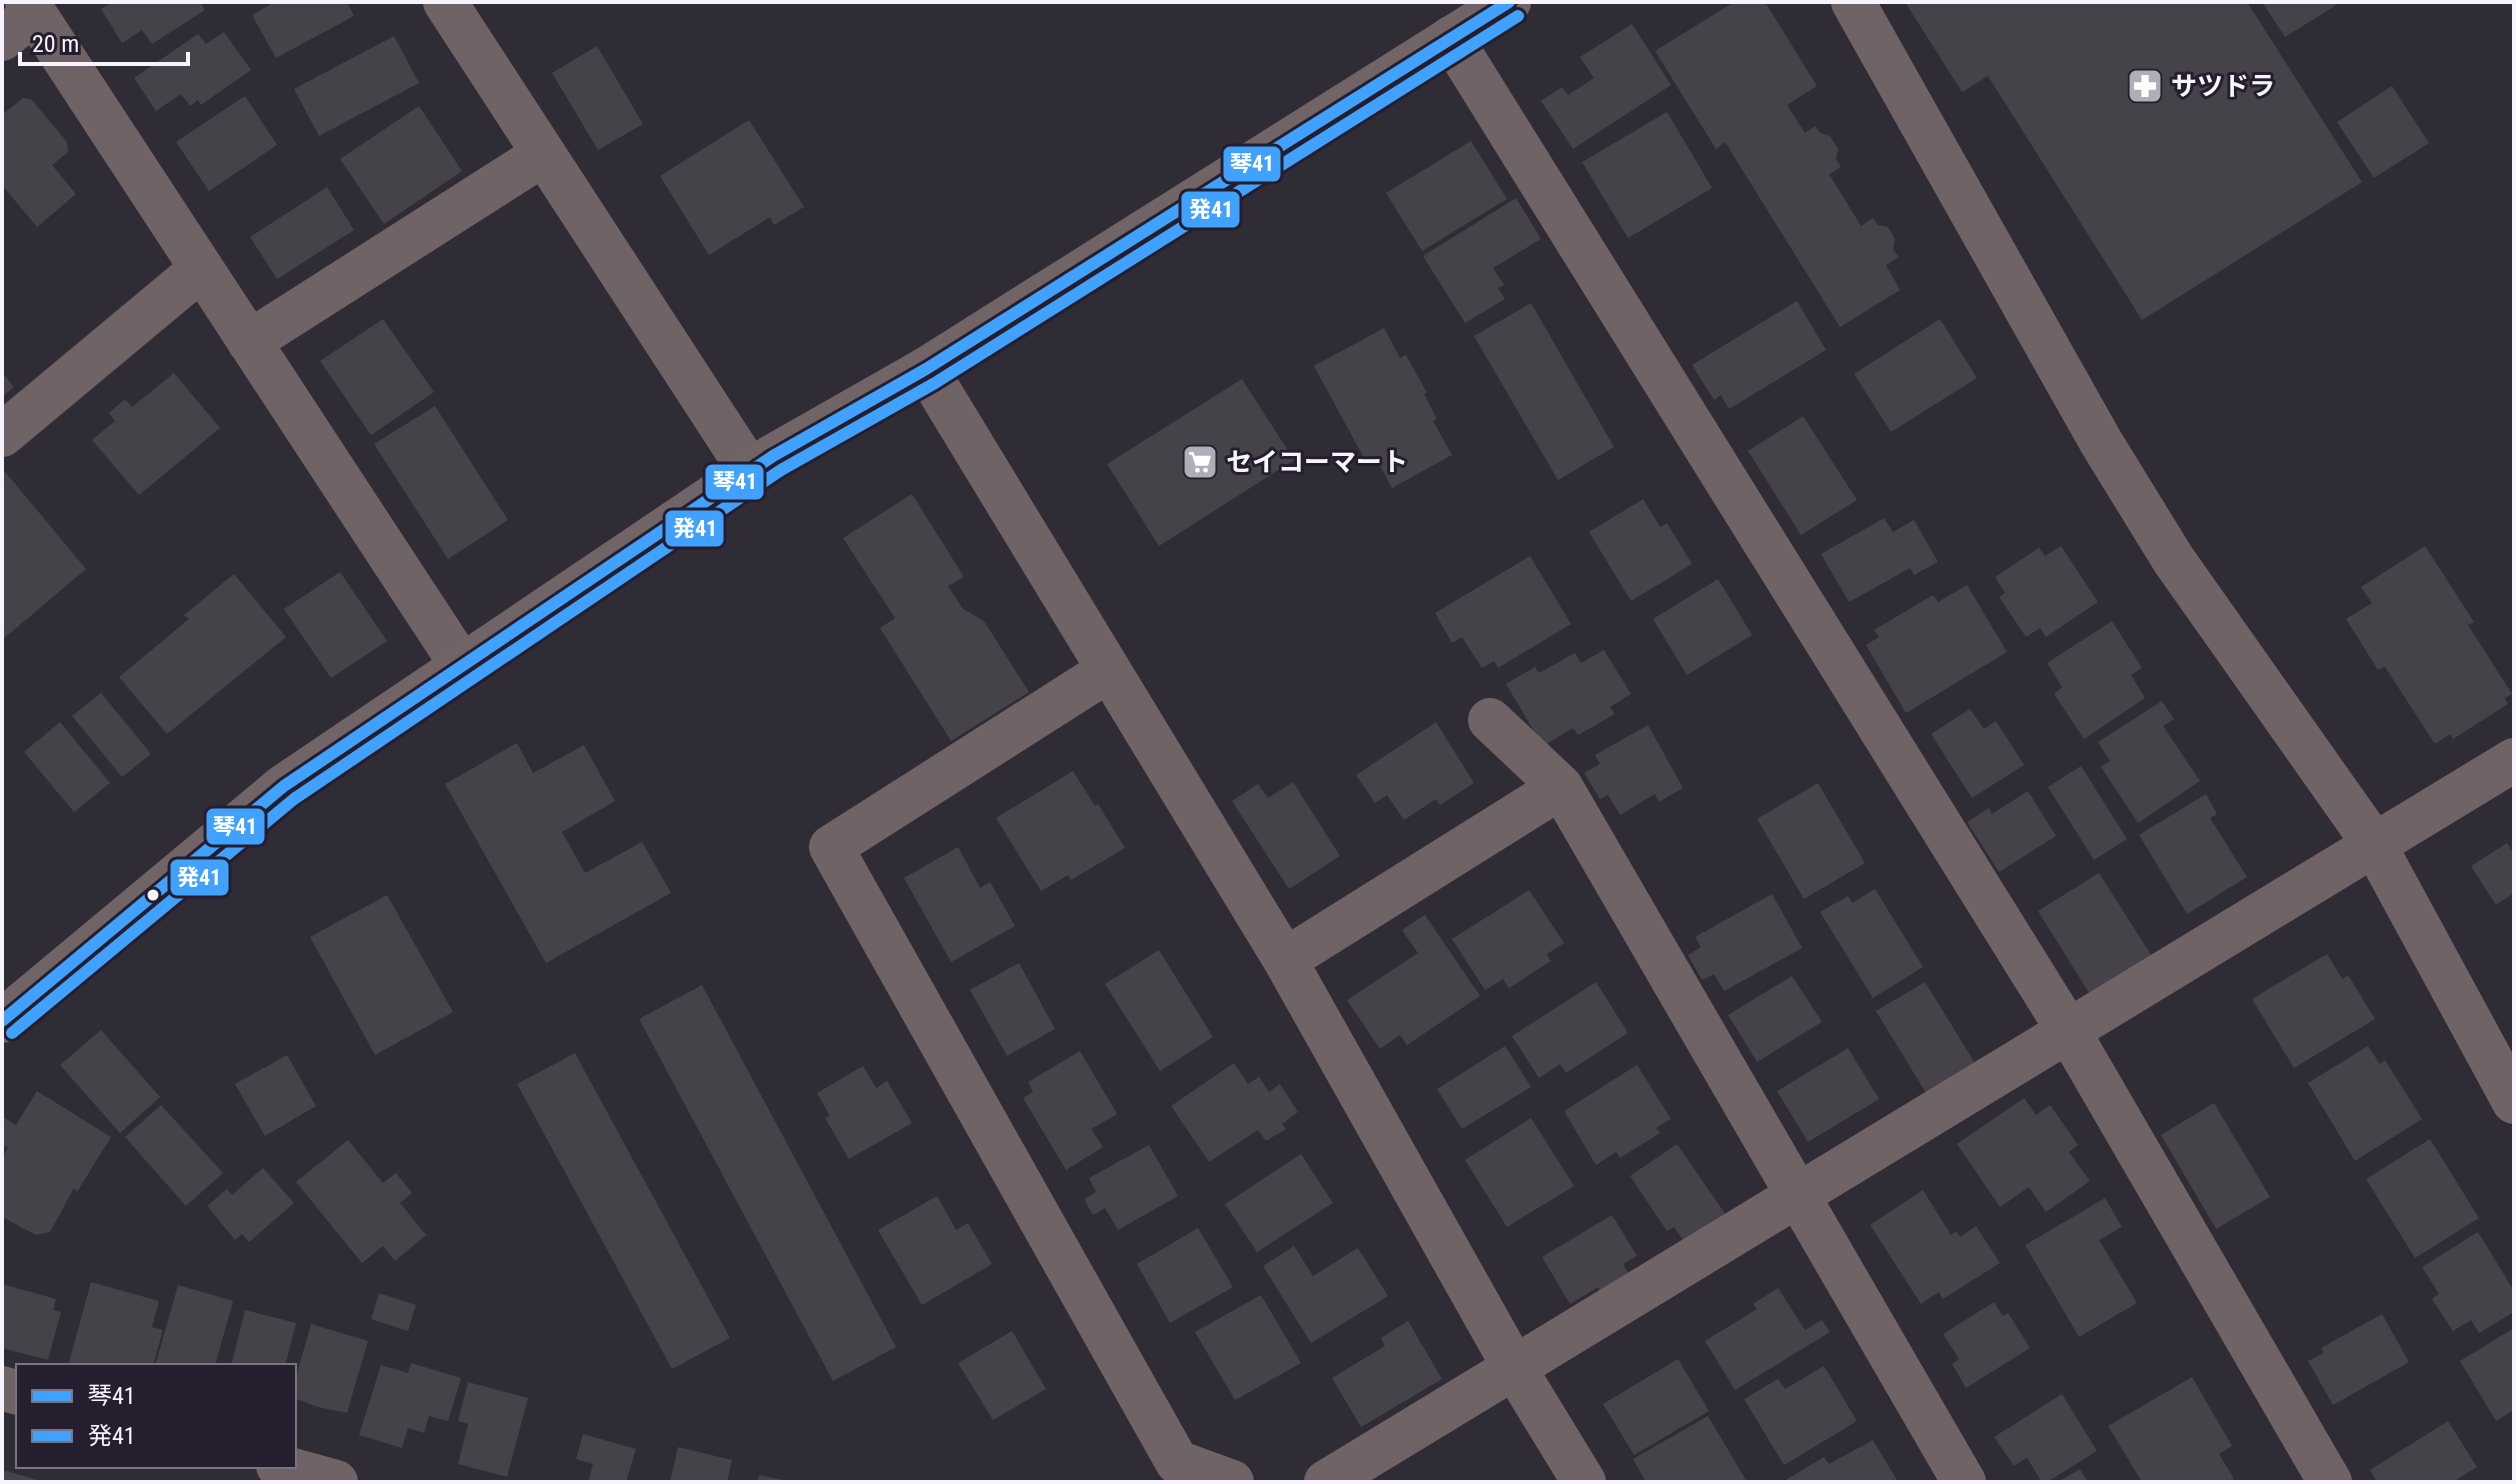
<svg xmlns="http://www.w3.org/2000/svg" width="2516" height="1484" viewBox="0 0 2516 1484" font-family="'Roboto Condensed','Noto Sans JP',sans-serif">
  <style>
    .building { fill: #45424a }
    .lines { fill: none; stroke-linecap: round; stroke-linejoin: round }
    .minor { stroke: #6f6365; stroke-width: 44 }
    .major { stroke: #716467; stroke-width: 44 }
    .bus-1-casing { stroke: #251e2f; stroke-width: 18 }
    .bus-2-casing { stroke: #251e2f; stroke-width: 18 }
    .bus-1 { stroke: #40a1ff; stroke-width: 12 }
    .bus-2 { stroke: #40a1ff; stroke-width: 12 }
    .bus-dot { fill: #f7f3ff; stroke: #251e2f; stroke-width: 3 }
    .labels { text-anchor: middle; stroke-width: 6; stroke-linejoin: round; paint-order: stroke }
    .poi-label { font-size: 26px; font-weight: bold; fill: #f7f3ff; stroke: #251e2f; text-anchor: start }
    .line-badge { stroke: #251e2f; stroke-width: 3 }
    .badge-label { font-size: 22px; text-anchor: middle; font-weight: bold; fill: #fff }
  </style>
  <rect width="100%" height="100%" fill="#302c35"/>
  <path class="building" d="M113,2H200L205,10L152,44L142,30L122,43L101,9Z
    M275,2H347L354,16L276,58L252,15Z
    M1734,2H1765L1817,86L1787,105L1805,133L1815,126L1820,133L1830,136L1838,149L1836,159L1841,167L1829,174L1861,226L1873,218L1878,225L1888,227L1895,239L1893,250L1899,257L1886,265L1900,290L1840,327L1725,142L1716,149L1655,51Z
    M1905,2H2247L2362,182L2142,320L1988,76L1962,92Z
    M2262,2H2341L2285,37Z
    M1632,24L1671,85L1573,149L1541,101L1562,87L1568,95L1594,78L1580,57Z
    M224,32L251,70L201,105L198,100L190,106L181,94L156,111L134,78L198,34L206,44Z
    M394,36L419,83L319,136L294,89Z
    M597,46L643,124L598,150L552,73Z
    M2392,86L2429,143L2374,178L2337,122Z
    M245,96L277,145L209,191L176,142Z
    M23,98L31,99L67,142L68,152L52,165L76,194L37,227L2,185V115Z
    M419,106L462,171L384,224L340,159Z
    M1667,112L1712,188L1628,238L1582,162Z
    M749,120L804,207L774,225L770,217L709,255L660,176Z
    M1471,141L1507,199L1422,251L1386,193Z
    M327,187L354,230L277,279L250,237Z
    M1516,198L1541,239L1493,268L1504,285L1498,288L1505,299L1465,323L1423,256Z
    M1797,301L1826,350L1729,409L1721,395L1714,400L1692,365Z
    M1531,303L1614,447L1558,480L1474,336Z
    M383,319L434,392L371,435L320,361Z
    M1940,319L1977,378L1891,432L1854,374Z
    M1384,328L1400,358L1406,355L1427,393L1424,394L1437,419L1433,421L1452,455L1392,488L1374,455L1365,460L1314,366Z
    M2,372L14,387L2,397Z
    M174,373L220,428L139,495L92,440L115,421L109,413L125,399L132,407Z
    M1242,379L1294,460L1159,546L1107,464Z
    M435,406L508,520L448,559L374,444Z
    M1803,416L1857,500L1801,535L1748,451Z
    M2,468L86,569L2,640Z
    M912,494L964,577L948,586L963,609L984,621L1029,692L951,741L880,628L895,618L843,538Z
    M1643,499L1660,527L1667,523L1692,564L1631,601L1589,532Z
    M1884,518L1893,532L1914,520L1938,562L1914,575L1910,568L1849,602L1821,554Z
    M2061,546L2098,602L2046,637L2040,628L2026,637L1999,597L2005,593L1995,577L2039,548L2045,556Z
    M2425,546L2474,622L2468,625L2512,694L2505,698L2508,704L2453,739L2450,734L2435,744L2385,667L2378,670L2346,619L2372,603L2361,587Z
    M1530,556L1571,624L1498,668L1494,661L1482,668L1462,637L1452,643L1435,613Z
    M340,572L387,641L331,678L284,609Z
    M234,574L286,637L167,734L119,677L189,619L184,615Z
    M1718,579L1752,635L1687,675L1653,619Z
    M1967,585L2007,652L1906,713L1866,645L1879,637L1874,630L1933,595L1938,602Z
    M2112,621L2142,668L2131,675L2145,698L2084,739L2054,694L2062,687L2047,663Z
    M1604,650L1631,694L1610,707L1615,714L1578,735L1573,728L1543,746L1506,684L1535,667L1539,673L1575,653L1581,663Z
    M101,693L151,754L122,777L72,716Z
    M2162,701L2174,719L2163,726L2200,781L2138,823L2101,767L2110,761L2098,742Z
    M1970,709L1984,729L1996,721L2024,765L1972,798L1931,734Z
    M60,722L110,783L74,812L24,752Z
    M1436,722L1474,783L1440,805L1436,799L1404,820L1387,795L1375,803L1356,775Z
    M1648,725L1683,788L1659,802L1655,794L1620,815L1608,795L1600,799L1584,773L1600,764L1595,755Z
    M517,743L533,773L584,745L615,801L562,832L585,873L642,842L671,893L546,963L445,784Z
    M2081,766L2127,839L2094,860L2048,787Z
    M1073,771L1095,806L1098,804L1125,848L1071,880L1068,875L1041,891L996,818Z
    M1293,782L1340,856L1289,889L1232,801L1258,784L1268,798Z
    M1818,783L1865,863L1804,899L1757,819Z
    M2028,791L2056,836L1999,872L1967,822L1989,808L1992,814Z
    M2206,794L2217,814L2210,818L2247,877L2187,914L2139,835Z
    M2507,843L2514,854V893L2496,905L2471,866Z
    M958,847L980,888L990,882L1015,926L951,962L904,878Z
    M2099,873L2153,958L2091,996L2038,911Z
    M1875,889L1923,967L1873,998L1820,912L1848,896L1852,903Z
    M1529,890L1564,943L1547,954L1551,961L1509,988L1503,979L1485,990L1452,939Z
    M1772,894L1802,948L1724,991L1714,974L1702,980L1688,955L1701,947L1695,937Z
    M387,895L453,1012L375,1055L310,937Z
    M1425,915L1480,996L1407,1045L1400,1035L1380,1049L1347,1000L1418,953L1402,930Z
    M1159,950L1213,1037L1160,1071L1105,984Z
    M2327,954L2342,979L2348,975L2375,1019L2294,1068L2252,999Z
    M1019,963L1055,1029L1007,1056L970,990Z
    M1792,976L1822,1022L1757,1062L1728,1015Z
    M1596,982L1628,1033L1566,1073L1560,1064L1539,1078L1512,1036Z
    M1925,982L1975,1063L1926,1093L1876,1011Z
    M702,985L896,1347L833,1381L639,1019Z
    M101,1030L160,1097L120,1133L60,1065Z
    M1505,1046L1531,1087L1462,1129L1437,1089Z
    M2368,1046L2380,1064L2385,1060L2422,1119L2355,1161L2308,1083Z
    M1848,1048L1879,1099L1808,1142L1777,1091Z
    M1080,1051L1117,1114L1091,1129L1103,1147L1066,1170L1023,1098L1033,1092L1028,1082Z
    M575,1053L730,1338L672,1369L517,1084Z
    M287,1055L316,1106L265,1136L235,1084Z
    M1234,1063L1248,1084L1259,1077L1269,1092L1280,1084L1298,1112L1282,1124L1286,1129L1266,1141L1258,1130L1209,1162L1171,1106Z
    M1637,1065L1671,1119L1656,1128L1660,1133L1620,1158L1616,1152L1596,1165L1564,1111Z
    M863,1066L876,1088L887,1081L912,1123L849,1159L825,1118L830,1116L817,1093Z
    M37,1091L111,1137L77,1192L74,1188L50,1232L36,1235L2,1217V1158L8,1148L2,1144V1121L4,1118L16,1125Z
    M2024,1098L2036,1115L2050,1105L2078,1145L2069,1152L2090,1181L2046,1212L2029,1187L2000,1207L1957,1144Z
    M2214,1103L2270,1197L2216,1229L2161,1135Z
    M161,1105L223,1173L186,1206L125,1137Z
    M1531,1118L1574,1186L1507,1227L1465,1160Z
    M2430,1139L2479,1218L2415,1258L2366,1179Z
    M348,1140L383,1183L396,1173L412,1193L400,1203L426,1235L395,1261L383,1246L362,1263L296,1182Z
    M1677,1144L1726,1215L1685,1243L1674,1227L1667,1231L1630,1176Z
    M1149,1145L1178,1196L1118,1230L1105,1208L1093,1215L1084,1199L1096,1192L1089,1178Z
    M1301,1154L1333,1203L1257,1252L1225,1204Z
    M263,1168L294,1203L249,1242L242,1234L235,1240L207,1206L227,1189L232,1195Z
    M1923,1190L1951,1235L1956,1231L1960,1237L1976,1226L2000,1263L1943,1299L1939,1292L1921,1304L1870,1225Z
    M937,1196L956,1230L968,1223L992,1264L922,1305L878,1230Z
    M2105,1198L2122,1227L2099,1240L2137,1303L2079,1337L2025,1245Z
    M1612,1215L1637,1256L1623,1264L1630,1276L1601,1293L1598,1287L1570,1304L1542,1257Z
    M1198,1228L1233,1287L1170,1323L1137,1264Z
    M2478,1232L2514,1291V1312L2479,1333L2471,1320L2453,1331L2432,1299L2439,1294L2422,1267Z
    M1294,1246L1313,1276L1358,1248L1388,1296L1311,1343L1263,1266Z
    M91,1282L159,1301L152,1327L163,1330L153,1366H68Z
    M2,1284L56,1299L53,1310L61,1312L48,1360L2,1348Z
    M178,1285L233,1301L215,1366H155Z
    M1778,1288L1805,1330L1822,1320L1830,1332L1735,1390L1705,1341L1757,1309L1753,1304Z
    M379,1293L416,1305L408,1331L371,1319Z
    M1261,1295L1301,1363L1235,1400L1195,1332Z
    M1994,1302L2003,1316L2008,1313L2030,1348L1966,1388L1952,1364L1959,1359L1943,1334Z
    M245,1310L296,1323L285,1366H231Z
    M2382,1314L2409,1362L2333,1405L2308,1361L2324,1353L2321,1348Z
    M1408,1321L1442,1379L1361,1427L1332,1378L1385,1346L1381,1338Z
    M311,1324L368,1341L347,1413L318,1407L294,1398V1384Z
    M2514,1328V1410L2496,1421L2460,1361Z
    M1012,1331L1046,1389L993,1420L958,1363Z
    M1678,1359L1709,1411L1634,1455L1603,1404Z
    M411,1363L461,1378L448,1421L429,1416L424,1433L408,1428L402,1448L359,1435L381,1365L408,1373Z
    M1824,1366L1857,1421L1784,1465L1744,1399L1778,1379L1785,1389Z
    M2192,1377L2232,1446L2219,1454L2234,1479L2228,1482H2142L2108,1426Z
    M468,1382L528,1398L507,1477L458,1464L468,1424L458,1421Z
    M2062,1394L2097,1451L2047,1482H2042L2027,1458L2014,1466L1994,1437Z
    M1708,1416L1747,1482H1646L1633,1459Z
    M2448,1421L2477,1467L2453,1482H2377L2370,1470Z
    M583,1434L636,1449L626,1482H588L593,1464L576,1459Z
    M1873,1440L1898,1482H1789L1787,1479L1824,1457L1829,1464Z
    M678,1447L732,1460L727,1482H670Z
    M2080,1469L2088,1482H2058Z
    M3,1470L41,1481V1482H2Z
    M759,1475L788,1481L787,1482H757Z"/>
  <g class="lines">
    <path class="minor" d="M27,2L462,666
      M445,2L750,471
      M1853,2L2101,442L2173,559L2374,844L2514,1102
      M1451,38L2069,1032L2330,1482
      M2,39L34,13
      M249,342L544,154
      M926,369L1285,960L1515,1369L1584,1482
      M2,435L201,269
      M1109,670L831,847L1177,1462L1232,1482
      M1490,720L1561,787L1964,1482
      M1285,960L1561,787
      M2,1388L18,1393
      M278,1466L336,1482
      M1326,1482L2514,760"/>
    <path class="major" d="M2,1021L284,786L773,456L926,369L1509,2"/>
    <defs>
      <path id="bus-1" d="M2,1021L284,786L773,456L926,369L1509,2"/>
      <path id="bus-2" d="M12,1033L294,799L781,470L935,383L1518,16"/>
    </defs>
    <use href="#bus-1" class="bus-1-casing"/>
    <use href="#bus-2" class="bus-2-casing"/>
    <use href="#bus-1" class="bus-1"/>
    <use href="#bus-2" class="bus-2"/>
  </g>
  <defs>
    <symbol id="pharmacy-square" viewBox="-11 -11 22 22"><rect x="-9" y="-9" width="18" height="18" rx="4" fill="#b1adb8" stroke="#251e2f"/><path d="M-2-6h4v4h4v4h-4v4h-4v-4h-4v-4h4Z" fill="#fff"/></symbol>
    <symbol id="supermarket-square" viewBox="-11 -11 22 22"><rect x="-9" y="-9" width="18" height="18" rx="4" fill="#b1adb8" stroke="#251e2f"/><path d="M-6-5.5h2.5l.6 2H6L4.5 2H-2.5L-4.4-4H-6ZM-1.5 3.2a1.3 1.3 0 1 0 .1 0ZM3 3.2a1.3 1.3 0 1 0 .1 0Z" fill="#fff"/></symbol>
  </defs>
  <g fill-rule="evenodd">
    <use href="#pharmacy-square" x="2125" y="66" width="40" height="40"/>
    <use href="#supermarket-square" x="1180" y="442" width="40" height="40"/>
  </g>
  <circle class="bus-dot" cx="153" cy="895" r="7"/>
  <g class="labels">
    <g class="poi-label">
      <text x="2171" y="95">サツドラ</text>
      <text x="1226" y="471">セイコーマート</text>
    </g>
  </g>
  <g class="line-badge">
    <rect x="1222" y="145" width="60" height="38" rx="8" fill="#40a1ff"/>
    <rect x="1180" y="190" width="61" height="39" rx="8" fill="#40a1ff"/>
    <rect x="704" y="463" width="61" height="38" rx="8" fill="#40a1ff"/>
    <rect x="664" y="509" width="61" height="39" rx="8" fill="#40a1ff"/>
    <rect x="205" y="807" width="61" height="39" rx="8" fill="#40a1ff"/>
    <rect x="169" y="858" width="61" height="39" rx="8" fill="#40a1ff"/>
  </g>
  <g class="badge-label">
    <text x="1252" y="171">琴41</text>
    <text x="1211" y="217">発41</text>
    <text x="735" y="489">琴41</text>
    <text x="695" y="536">発41</text>
    <text x="235" y="834">琴41</text>
    <text x="199" y="885">発41</text>
  </g>
  <rect width="2516" height="1484" fill="none" stroke="#f7f3ff" stroke-width="8"/>
  <rect x="16" y="1364" width="280" height="104" fill="#251e2f" stroke="#797382" stroke-width="2"/>
  <rect x="32" y="1390" width="40" height="12" fill="#40a1ff" stroke="#797382" stroke-width="2"/>
  <text x="88" y="1404" font-size="24" fill="#f7f3ff">琴41</text>
  <rect x="32" y="1430" width="40" height="12" fill="#40a1ff" stroke="#797382" stroke-width="2"/>
  <text x="88" y="1444" font-size="24" fill="#f7f3ff">発41</text>
  <path d="M20 52v12h168v-12" fill="none" stroke="#f7f3ff" stroke-width="4"/>
  <text x="32" y="52" font-size="24" fill="#f7f3ff" stroke="#251e2f" stroke-width="6" paint-order="stroke">20 m</text>
</svg>
